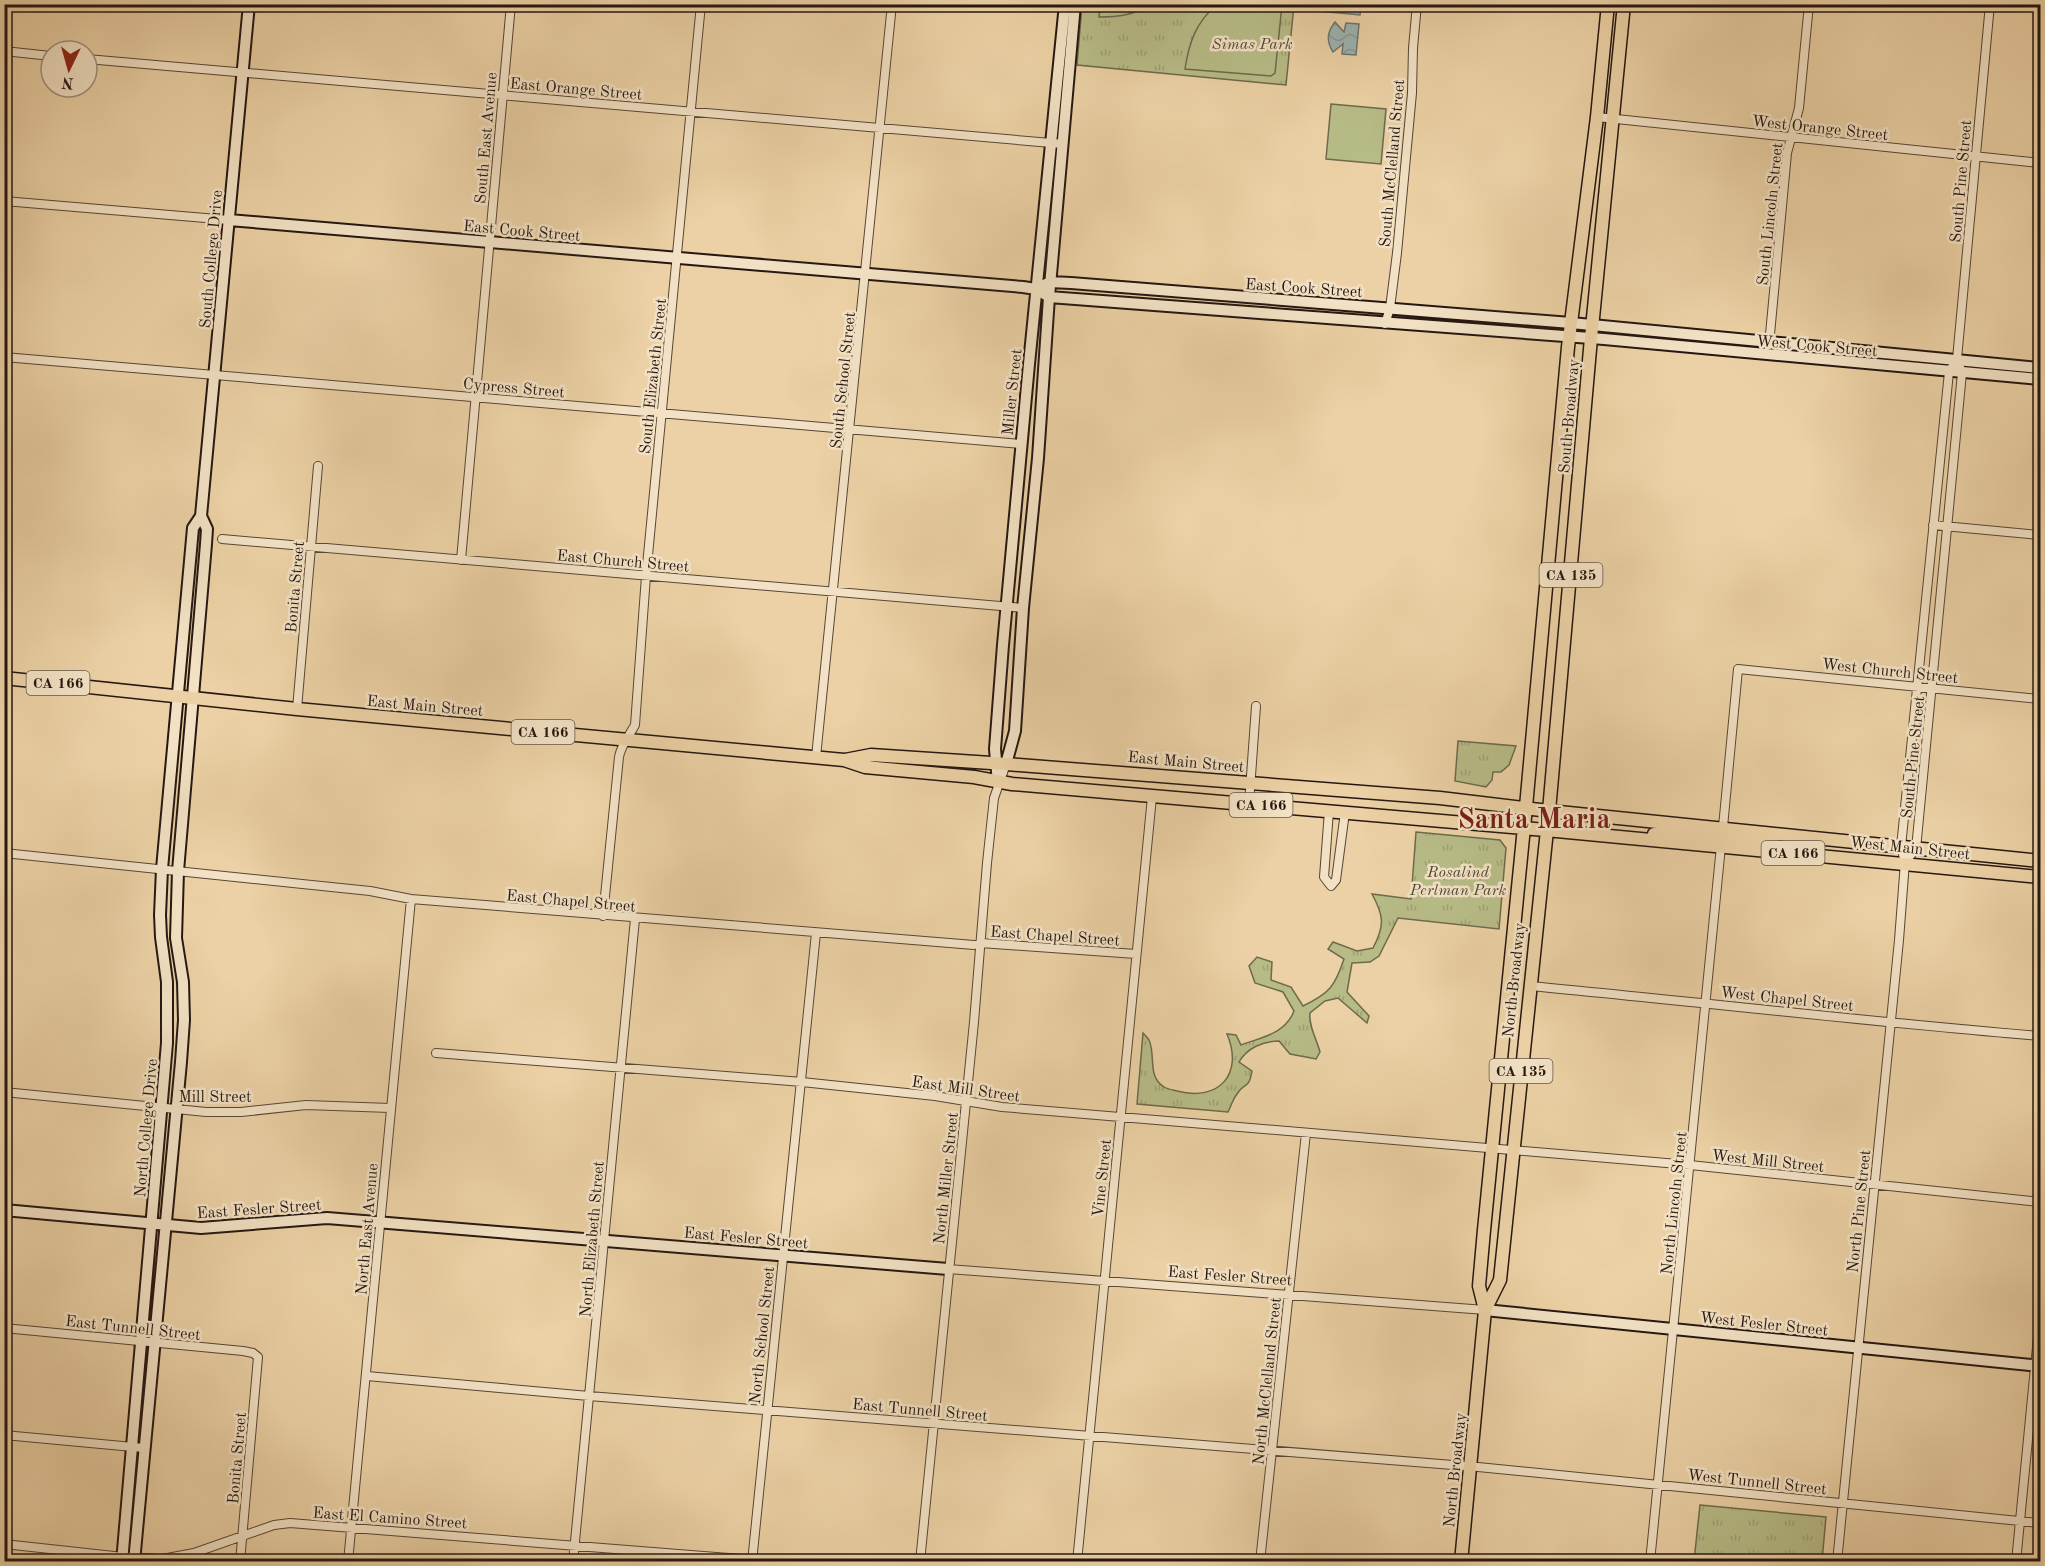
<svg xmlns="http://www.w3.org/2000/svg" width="2045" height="1566" viewBox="0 0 2045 1566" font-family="'Old Standard TT',serif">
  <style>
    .park { fill: url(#park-tufts); stroke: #6e6a4c; stroke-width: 1.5 }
    .garden { fill: #b7bc87; stroke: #6e6a4c; stroke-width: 1.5 }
    .water { fill: url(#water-waves); stroke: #6d7571; stroke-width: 1.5 }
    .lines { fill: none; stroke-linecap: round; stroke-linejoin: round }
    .street-casing { stroke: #574635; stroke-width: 10 }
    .secondary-casing { stroke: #261710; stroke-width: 14 }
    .primary-casing { stroke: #261710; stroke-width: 15 }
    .street { stroke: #f2e1c4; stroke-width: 8 }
    .secondary { stroke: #f2e1c4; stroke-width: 10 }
    .primary { stroke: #ebd1a5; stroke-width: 12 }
    .labels { text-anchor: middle; stroke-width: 5; stroke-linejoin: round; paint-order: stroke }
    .shield { fill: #f2e1c4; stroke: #635446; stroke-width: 1.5 }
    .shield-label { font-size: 15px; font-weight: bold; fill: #261710 }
    .park-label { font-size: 16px; font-style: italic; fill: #524934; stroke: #f2e1c4 }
    .street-label { font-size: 16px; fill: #261710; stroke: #f2e1c4 }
    .town-label { font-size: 28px; font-weight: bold; fill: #7a1f14; stroke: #f2e1c4 }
  </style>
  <defs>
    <pattern id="park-tufts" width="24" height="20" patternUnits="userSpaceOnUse" patternTransform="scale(1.5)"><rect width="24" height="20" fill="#b7bc87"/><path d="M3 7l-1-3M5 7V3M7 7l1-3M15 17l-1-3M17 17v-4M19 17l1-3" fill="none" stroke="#9da174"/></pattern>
    <pattern id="water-waves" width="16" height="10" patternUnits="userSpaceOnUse" patternTransform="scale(1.5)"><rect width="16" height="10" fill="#9db4b2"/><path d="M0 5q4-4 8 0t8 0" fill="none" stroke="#879a98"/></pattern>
  </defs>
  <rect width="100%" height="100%" fill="#ebd1a5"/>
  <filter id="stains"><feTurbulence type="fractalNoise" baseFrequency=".00333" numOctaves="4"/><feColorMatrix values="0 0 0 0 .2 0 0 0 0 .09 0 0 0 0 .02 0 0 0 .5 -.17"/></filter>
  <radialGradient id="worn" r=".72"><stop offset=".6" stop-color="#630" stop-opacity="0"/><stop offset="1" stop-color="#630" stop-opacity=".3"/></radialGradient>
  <path class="park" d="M1082,5H1294L1286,85L1077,65Z
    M1458,741L1516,746L1509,765L1501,772H1493L1492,780L1486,787L1455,781Z
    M1416,832L1500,840L1506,848L1499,929L1398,918L1379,956L1370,962L1352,963L1347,992L1369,1016L1367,1023L1338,998L1325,1001L1310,1013C1308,1025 1317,1040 1320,1052L1316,1059L1290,1054L1279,1041C1263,1041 1247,1048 1239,1062L1252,1071C1249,1090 1244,1082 1237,1094C1233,1099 1231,1106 1228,1112L1137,1104L1143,1033C1145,1035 1147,1037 1149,1040C1156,1055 1147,1077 1164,1087C1167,1089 1173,1090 1177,1091C1219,1102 1244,1074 1227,1034L1236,1035L1241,1045C1262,1037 1285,1034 1294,1011L1283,992L1255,983L1249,966L1257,957L1272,962L1271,980L1291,987L1303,1006C1330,993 1335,986 1344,959L1328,949L1333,942L1357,951L1373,948C1385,925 1384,916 1372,894L1411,899Z
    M1700,1505L1826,1517L1822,1561H1694Z"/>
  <path class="garden" d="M1100,5V4L1150,5C1133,15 1119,17 1099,17Z
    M1216,5H1282L1275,73L1271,76L1185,69C1189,42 1196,23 1216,5Z
    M1331,104L1386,109L1381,164L1326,159Z"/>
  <path class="water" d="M1319,5H1361L1360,15L1318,11Z
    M1335,22L1344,32L1346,23L1359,24L1356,55L1342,54L1343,44L1333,52C1326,41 1327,32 1335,22Z"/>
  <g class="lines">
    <defs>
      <path id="street" d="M4,51L51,56
        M87,59L1063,144
        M1597,117L2040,163
        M4,201L229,220
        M1385,324L1390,308L1397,253L1412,93L1413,48L1417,4
        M1769,345L1787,153L1799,108L1809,4
        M4,357L1021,444
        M1933,525L2040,535
        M222,539L1023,608
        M461,560L511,4
        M297,709L318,466
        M816,757L892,4
        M1249,804L1256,706
        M1329,811L1324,877L1331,886L1336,880L1345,812
        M1723,827L1738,669L2040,699
        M4,853L370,891L411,899L974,945L981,943L1136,954
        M1905,862L1916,849L1962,373L1957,359L1990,4
        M603,916L619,757C621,745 629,736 635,725L646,576L701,4
        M1530,986C1700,1002 1870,1022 2040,1036
        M436,1053L802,1082L935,1096L1002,1107L1690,1165L2040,1202
        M4,1092L206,1112H241L306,1105L390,1108
        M948,1269L1485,1310
        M4,1328L243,1351L253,1353L258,1357L240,1562
        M367,1376L589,1396L1478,1467L2040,1523
        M4,1435L144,1448
        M4,1544L123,1557L162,1559L194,1553L274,1525L290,1523L778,1562
        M348,1562L411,899
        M573,1562L635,919
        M752,1562L816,933
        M920,1562L974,1022L987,863L994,798L1006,764
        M1077,1562L1152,797
        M1260,1562L1306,1133
        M1650,1562L1721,846
        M1837,1562L1899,940L1905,862L1901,847L1949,372L1952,367
        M2016,1562L2040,1316"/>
      <path id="secondary" d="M229,220L1023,287L1036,289L1049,297L1604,339L2040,379
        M1036,289L1050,282L1071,283L1571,323L2040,368
        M1006,764L1015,731L1023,608L1038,458L1049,297L1075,4
        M998,783L995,749L1003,645L1029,364L1065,4
        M4,1210L201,1228L327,1218L948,1269
        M1485,1310L2040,1366
        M122,1562L167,1043V982L161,937L160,915L162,869L193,528L201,516
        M134,1562L181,1062L184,1020L183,982L176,938L178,871L206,544L207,529L201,516L249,4"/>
      <path id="primary" d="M4,678L297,709L844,760L865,767L974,777L1012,784L1546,830L2040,877
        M845,760L871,755L1006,764L1440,798L1549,811L2040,861
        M1654,834L1714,836L1720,833L1723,827
        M1721,846L1723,841L1726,839L1772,840
        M1485,1310L1479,1286L1484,1230L1526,807L1568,347L1597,117L1608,4
        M1461,1562L1485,1310L1500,1280L1549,811L1591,338L1624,4"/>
    </defs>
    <use href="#street" class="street-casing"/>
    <use href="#secondary" class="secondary-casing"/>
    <use href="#primary" class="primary-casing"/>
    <use href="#street" class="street"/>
    <use href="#secondary" class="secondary"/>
    <use href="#primary" class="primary"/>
  </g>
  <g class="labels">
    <g class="shield">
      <rect x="1539.5" y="563" width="63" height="24" rx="4.5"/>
      <rect x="26.5" y="671" width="63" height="24" rx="4.5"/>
      <rect x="511.5" y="720" width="63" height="24" rx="4.5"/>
      <rect x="1229.5" y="793" width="63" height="24" rx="4.5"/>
      <rect x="1761.5" y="841" width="63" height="24" rx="4.5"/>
      <rect x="1489.5" y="1059" width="63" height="24" rx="4.5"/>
    </g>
    <g class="shield-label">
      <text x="1571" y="580">CA 135</text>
      <text x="58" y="688">CA 166</text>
      <text x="543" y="737">CA 166</text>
      <text x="1261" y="810">CA 166</text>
      <text x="1793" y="858">CA 166</text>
      <text x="1521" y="1076">CA 135</text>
    </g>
    <g class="park-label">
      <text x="1252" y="49">Simas Park</text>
      <text x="1458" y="877">Rosalind<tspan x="1458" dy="18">Perlman Park</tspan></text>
    </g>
    <g class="street-label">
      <text transform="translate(576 88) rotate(5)" y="6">East Orange Street</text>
      <text transform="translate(1820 127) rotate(6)" y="6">West Orange Street</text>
      <text transform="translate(485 138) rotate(-85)" y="6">South East Avenue</text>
      <text transform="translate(1391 163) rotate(-85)" y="6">South McClelland Street</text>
      <text transform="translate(1960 181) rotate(-85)" y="6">South Pine Street</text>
      <text transform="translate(1769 214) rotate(-84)" y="6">South Lincoln Street</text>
      <text transform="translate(522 230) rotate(5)" y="6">East Cook Street</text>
      <text transform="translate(210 259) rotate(-85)" y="6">South College Drive</text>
      <text transform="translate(1304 287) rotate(4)" y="6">East Cook Street</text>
      <text transform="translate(1817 345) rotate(5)" y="6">West Cook Street</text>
      <text transform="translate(652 376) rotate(-84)" y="6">South Elizabeth Street</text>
      <text transform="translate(842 380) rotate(-84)" y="6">South School Street</text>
      <text transform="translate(514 387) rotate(5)" y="6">Cypress Street</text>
      <text transform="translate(1011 392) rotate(-84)" y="6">Miller Street</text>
      <text transform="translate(1568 416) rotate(-85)" y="6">South Broadway</text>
      <text transform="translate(623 560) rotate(5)" y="6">East Church Street</text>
      <text transform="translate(294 587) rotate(-85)" y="6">Bonita Street</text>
      <text transform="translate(1890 670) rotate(6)" y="6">West Church Street</text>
      <text transform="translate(425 705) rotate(5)" y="6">East Main Street</text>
      <text transform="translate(1912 757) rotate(-84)" y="6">South Pine Street</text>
      <text transform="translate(1186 761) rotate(5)" y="6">East Main Street</text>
      <text transform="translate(1910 847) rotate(6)" y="6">West Main Street</text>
      <text transform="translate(571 900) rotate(5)" y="6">East Chapel Street</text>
      <text transform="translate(1055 935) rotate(4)" y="6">East Chapel Street</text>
      <text transform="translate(1513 980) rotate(-84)" y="6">North Broadway</text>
      <text transform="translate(1787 998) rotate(6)" y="6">West Chapel Street</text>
      <text transform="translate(966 1088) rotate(8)" y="6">East Mill Street</text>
      <text x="215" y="1102">Mill Street</text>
      <text transform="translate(145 1128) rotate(-85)" y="6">North College Drive</text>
      <text transform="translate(1768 1160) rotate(6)" y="6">West Mill Street</text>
      <text transform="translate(945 1178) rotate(-84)" y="6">North Miller Street</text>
      <text transform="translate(1101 1178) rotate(-84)" y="6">Vine Street</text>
      <text transform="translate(1673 1203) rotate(-84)" y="6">North Lincoln Street</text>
      <text transform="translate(259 1208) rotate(-4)" y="6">East Fesler Street</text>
      <text transform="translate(1858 1211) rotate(-84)" y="6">North Pine Street</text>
      <text transform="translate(366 1229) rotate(-85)" y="6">North East Avenue</text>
      <text transform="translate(746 1237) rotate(5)" y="6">East Fesler Street</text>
      <text transform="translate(591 1239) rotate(-85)" y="6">North Elizabeth Street</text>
      <text transform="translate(1230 1275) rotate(4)" y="6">East Fesler Street</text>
      <text transform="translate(1764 1323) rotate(6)" y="6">West Fesler Street</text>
      <text transform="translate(133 1327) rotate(6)" y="6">East Tunnell Street</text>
      <text transform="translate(761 1335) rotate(-84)" y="6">North School Street</text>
      <text transform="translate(1266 1381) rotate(-84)" y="6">North McClelland Street</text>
      <text transform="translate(920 1409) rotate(5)" y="6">East Tunnell Street</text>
      <text transform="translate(236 1458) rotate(-85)" y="6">Bonita Street</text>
      <text transform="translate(1454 1470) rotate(-84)" y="6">North Broadway</text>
      <text transform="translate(1757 1481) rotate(6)" y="6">West Tunnell Street</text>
      <text transform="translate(390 1517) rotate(4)" y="6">East El Camino Street</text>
    </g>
    <g class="town-label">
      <text x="1534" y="828">Santa Maria</text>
    </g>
  </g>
  <rect width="2045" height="1566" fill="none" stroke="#ebd1a5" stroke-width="24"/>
  <rect x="6" y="6" width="2033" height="1554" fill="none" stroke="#261710" stroke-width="3"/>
  <rect x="12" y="12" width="2021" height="1542" fill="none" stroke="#261710" stroke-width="1.5"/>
  <g transform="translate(69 69) rotate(185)"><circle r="28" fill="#f2e1c4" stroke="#a0907c" stroke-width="1.5"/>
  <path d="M0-4.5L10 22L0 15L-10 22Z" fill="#8f2418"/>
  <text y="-9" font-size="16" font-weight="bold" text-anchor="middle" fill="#261710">N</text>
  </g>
  <rect width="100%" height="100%" filter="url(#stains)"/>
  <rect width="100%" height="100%" fill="url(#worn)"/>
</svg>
